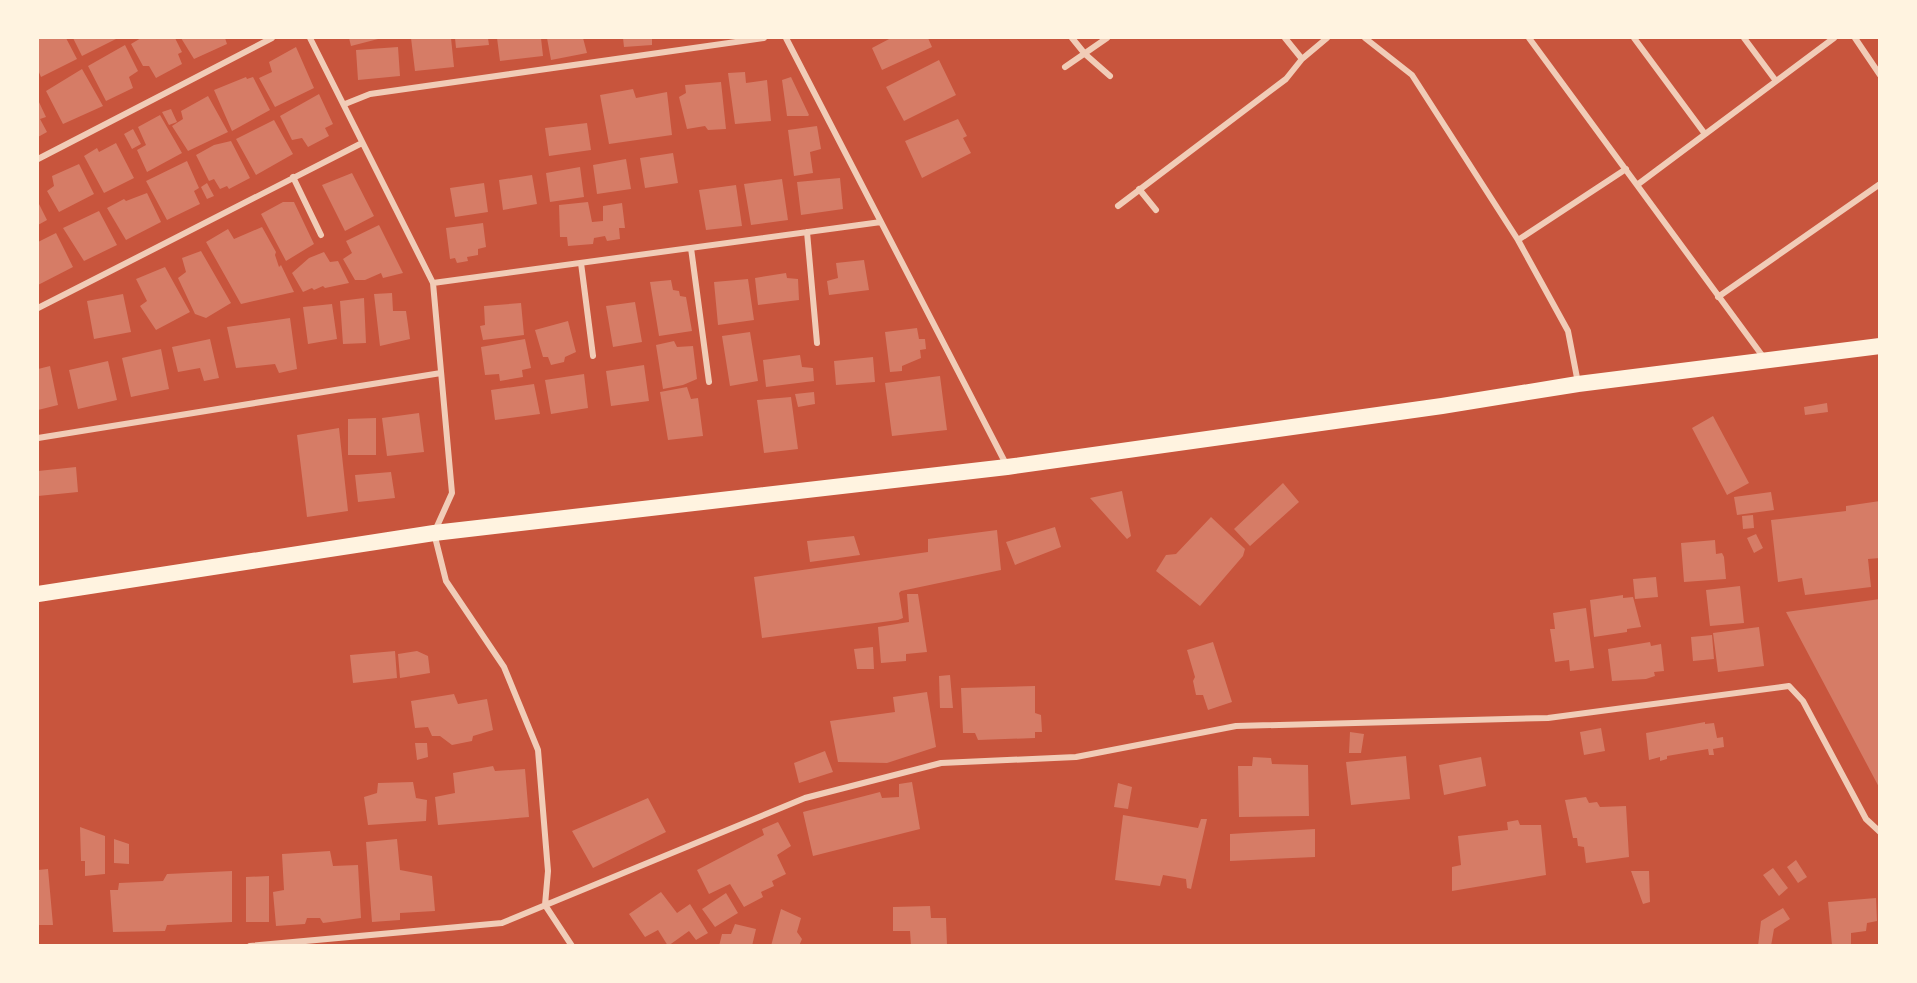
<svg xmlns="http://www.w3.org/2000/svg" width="1917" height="983" viewBox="0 0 1917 983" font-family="'Archivo Narrow',sans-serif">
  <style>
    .building { fill: #d67c66 }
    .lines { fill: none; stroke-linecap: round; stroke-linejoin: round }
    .minor { stroke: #f1ccb7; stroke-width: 6 }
    .trunk { stroke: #fff3e0; stroke-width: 16 }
  </style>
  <rect width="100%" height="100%" fill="#c8553d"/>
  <path class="building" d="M38,38H66L77,59L41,77L38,70Z
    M73,38H118L82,56Z
    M141,38H175L182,52L178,54L182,64L156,78L149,66H143L131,44Z
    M181,38H225L227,44L194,59Z
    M349,38H382L351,46Z
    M411,38H451L454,67L415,71Z
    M455,38H488L489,45L456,48Z
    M497,38H541L543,56L500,61Z
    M547,38H583L587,53L551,60Z
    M623,38H652V45L624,47Z
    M891,38H928L932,47L882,70L872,48Z
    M125,45L138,71L129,77L133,88L106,101L88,66Z
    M296,47L314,88L275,107L259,78L272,72L269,62Z
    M398,47L400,76L358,80L356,50Z
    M939,60L956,95L904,121L886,87Z
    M82,69L103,106L63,124L46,91Z
    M745,72L746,83L767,80L771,121L735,124L728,73Z
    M246,77L247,79L253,77L270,110L232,131L214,90Z
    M791,77L809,115L808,116H787L782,80Z
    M721,82L726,129L708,130L705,126L687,129L679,97L686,93L685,85Z
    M633,89L636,98L667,92L672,135L609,144L600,95Z
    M319,94L333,124L325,128L329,136L308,147L302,138L292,140L280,116Z
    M208,96L228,132L188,151L172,126L183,119L181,111Z
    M38,100L46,117L40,119L47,132L38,137Z
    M171,109L177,122L169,125L162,112Z
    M160,115L182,153L147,172L137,150L146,145L138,127Z
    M958,119L967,136L963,138L971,153L922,178L905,141Z
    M274,120L293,154L256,175L236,139Z
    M587,123L591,150L549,156L545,128Z
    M817,126L821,149L810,152L813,173L794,176L788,130Z
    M133,129L141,144L132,149L124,134Z
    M231,141L250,178L229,189L227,186L220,189L214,179L209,181L196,155L214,145Z
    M116,143L134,178L104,193L84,156L97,148L99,152Z
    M673,153L678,183L645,188L640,158Z
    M626,159L631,189L597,194L593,165Z
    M187,161L199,188L194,191L200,204L167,220L146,181Z
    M79,164L94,194L59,212L47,191L54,186L52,176Z
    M580,167L584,197L550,202L546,173Z
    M352,173L374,216L345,231L322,185Z
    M532,175L537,204L503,210L499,180Z
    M840,178L843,209L801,215L797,182Z
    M782,179L788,220L751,225L744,184Z
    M207,183L214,196L207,199L201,187Z
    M484,183L488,212L455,217L450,188Z
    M736,185L742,226L706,230L699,190Z
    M147,193L161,222L126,240L107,208L124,199L126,201Z
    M38,202L47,220L38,225Z
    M283,202H294L314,244L286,261L261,214Z
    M588,202L592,222L603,221V206L622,203L625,228H619L620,239L607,241L605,236L594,238L593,244L568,246L567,237H560L559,205Z
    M99,211L117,245L84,261L63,228Z
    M483,223L486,247L478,249V255L467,257L468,261L457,263L455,258L450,259L446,228Z
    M379,225L403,273L383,278L381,273L365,280H355L343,259L352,253L346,241Z
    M262,227L276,252L275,255L279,267L281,265L294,292L241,304L206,242L228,229L234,239Z
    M56,233L73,267L38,285V242Z
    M201,251L231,303L206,318L195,314L178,278L186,272L182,258Z
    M324,252L330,262L338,261L349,283L325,288L323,286L314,290L312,288L303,292L292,273L309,258Z
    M864,260L869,290L829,295L827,281L838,278L836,263Z
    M165,267L190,312L156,330L140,306L147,301L136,279Z
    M786,273L787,278L798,279L799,300L758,305L755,278Z
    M748,279L754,320L718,325L714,282Z
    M671,280L673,290L679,291L680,296L686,297L692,331L659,336L650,282Z
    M392,293L393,311H406L410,339L380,346L374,294Z
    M123,294L131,332L94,339L87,301Z
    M364,298L366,343L343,344L340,301Z
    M635,302L642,342L613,347L606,306Z
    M521,303L524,335L483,340L480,326L485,325L484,306Z
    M332,304L337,339L308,344L303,307Z
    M290,318L297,369L279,373L275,364L236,368L227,327Z
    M568,321L576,352L565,357L564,362L551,365L548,357H543L535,330Z
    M917,328L919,339H925L926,349L920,350L921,358L902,366V371L890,372L885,332Z
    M750,332L758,381L730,386L722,336Z
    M210,339L219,378L204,381L200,368L178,372L172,347Z
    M525,339L531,368L522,370L523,377L500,381L499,374L485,375L481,347Z
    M674,341L677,347L693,346L697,379L683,385L663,389L656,345Z
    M161,349L169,389L131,397L122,358Z
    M800,355L802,367L813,368L814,381L766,387L763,360Z
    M873,357L875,382L836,385L834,361Z
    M108,361L117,400L78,409L69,370Z
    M644,365L649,401L611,406L606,371Z
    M50,366L58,405L38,410V369Z
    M584,374L588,408L551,414L545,380Z
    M940,376L947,430L892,436L885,383Z
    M534,384L540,414L495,420L491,390Z
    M687,387L691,399L698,398L703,436L668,440L660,392Z
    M814,392L815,404L798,407L795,394Z
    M791,397L798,449L764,453L757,400Z
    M1827,403L1828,412L1805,415L1804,407Z
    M419,413L424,452L387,456L382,418Z
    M1713,416L1749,483L1727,495L1692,428Z
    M376,418V455H348V419Z
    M339,428L348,511L307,517L297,435Z
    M76,467L78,492L38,496V471Z
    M391,472L395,498L358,502L355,475Z
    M1283,483L1299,502L1250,546L1234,529Z
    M1122,491L1131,536L1127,539L1090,498Z
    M1771,492L1774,510L1737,515L1734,497Z
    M1880,501V558L1868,559L1871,587L1805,595L1802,578L1778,582L1771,520L1846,511V506Z
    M1753,515L1754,528L1743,529L1742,516Z
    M1211,517L1245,549L1243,556L1200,606L1156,571L1166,555L1176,554Z
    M1055,527L1061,547L1015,565L1006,542Z
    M997,530L1001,570L901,591L899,593L903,618L898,620L762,638L754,577L928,552V539Z
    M1756,534L1763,548L1754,553L1747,538Z
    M854,536L860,555L810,562L807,541Z
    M1715,540L1716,554L1722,553L1724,557L1726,579L1684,582L1681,543Z
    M1656,577L1658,597L1635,599L1633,579Z
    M1740,586L1744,623L1710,626L1706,590Z
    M907,594H918L927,652L906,654V661L881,663L878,627L909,622Z
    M1623,595V598L1633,597L1641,627L1627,629V632L1594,637L1590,600Z
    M1880,599V789L1786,612Z
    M1586,608L1594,668L1570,671L1569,660L1555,662L1550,629H1555L1553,613Z
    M1759,627L1764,666L1718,672L1713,633Z
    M1712,635L1714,659L1693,661L1691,637Z
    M1213,642L1232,702L1208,710L1203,695H1196L1193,681L1195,677L1187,650Z
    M1650,642L1651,646L1661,644L1664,671L1654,672L1655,676L1646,679L1612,681L1608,649Z
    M873,647L874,669H857L854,649Z
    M395,651L397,678L353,683L350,655Z
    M417,651L428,656L430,673L400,678L398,654Z
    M950,675L953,708H940L939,676Z
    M1035,686V713L1041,715L1042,732H1035V738L978,740L975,733H963L961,688Z
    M927,692L936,747L887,763L838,762L830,721L895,712L893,697Z
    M454,694L458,704L487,699L493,730L473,736L472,741L452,745L440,736H432L428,727L415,728L411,701Z
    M1705,722V724L1714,723L1717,738L1723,737L1724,747L1713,749L1714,755H1709L1708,749L1667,756V759L1660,761V757L1649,760L1646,733Z
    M1601,728L1605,751L1584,755L1580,732Z
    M1350,732L1364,734L1361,753H1349Z
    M415,743H427L428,757L417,760Z
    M825,751L833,772L799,783L794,763Z
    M1406,756L1410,799L1351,805L1346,762Z
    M1253,757L1271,758L1272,764L1308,765L1309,816L1239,817L1238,766H1252Z
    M1481,757L1486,786L1444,795L1439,765Z
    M493,766L495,771L525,769L529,817L438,825L435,797L455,793L453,773Z
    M413,782L416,798L427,800L426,821L368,825L364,797L377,793L378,783Z
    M912,782L920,829L813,856L803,812L880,792L882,798L899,797V784Z
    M1118,783L1132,787L1128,809L1114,807Z
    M1586,797L1589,803L1597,802L1600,807L1626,806L1629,857L1586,863L1584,847L1578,846L1577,838H1573L1565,800Z
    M648,798L666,832L593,868L572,831Z
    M1123,815L1198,828L1201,819H1207L1191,889L1187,888L1186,879L1163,875L1160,886L1115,880Z
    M1518,820L1520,825H1541L1546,875L1452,891V867L1461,865L1458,836L1508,830L1507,822Z
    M778,822L791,846L777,855L786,874L772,881L774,886L761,892L763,897L744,907L730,884L709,894L697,870L764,835L762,829Z
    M80,827L105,836V874L85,876V861H81Z
    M1315,829V857L1230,861V834Z
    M114,839L129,844V864L114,863Z
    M397,839L400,870L432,876L435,911L400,913V920L372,922L366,842Z
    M330,851L333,866L358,865L361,918L323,923L320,918H307L305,924L276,926L273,892L284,890L282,854Z
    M1796,860L1807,877L1798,883L1787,867Z
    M1773,868L1788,888L1779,896L1763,875Z
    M48,869L53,925H38V870Z
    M232,871V922L167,925L165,931L113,932L110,890H118L119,883L163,881L167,874Z
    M1631,871H1649L1650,902L1643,904Z
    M269,876V922H246V877Z
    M661,892L677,913L690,904L708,933L696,940L689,931L668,946L658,930L645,937L629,914Z
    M726,893L738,913L715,927L702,909Z
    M1876,898L1877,921L1867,923L1866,931L1851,933V944L1832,945L1828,902Z
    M930,906L931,918H946L947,945L911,946L910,931H893V907Z
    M1783,908L1790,919L1774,929L1771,946H1758L1761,921Z
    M781,909L801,918L797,932L802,939L799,946H771Z
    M735,924L756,929L752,946H719L722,934H731Z"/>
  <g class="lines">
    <path class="minor" d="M310,38L433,283L452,493L434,533L446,581L504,667L538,750L548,871L545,905L572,946
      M786,38L1007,466
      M1072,38L1085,54L1110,76
      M1285,38L1302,59
      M1365,38L1412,75L1518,240L1568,331L1578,383
      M1529,38L1764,358
      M1634,38L1705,134
      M1744,38L1776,81
      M1855,38L1880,75
      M1065,67L1107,38
      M345,104L370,94L764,38
      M38,159L272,38
      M293,177L321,235
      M1637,185L1834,38
      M1139,189L1156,210
      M1118,206L1286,79L1302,59L1327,38
      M807,232L817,343
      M1518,240L1626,169
      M691,248L709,382
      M581,263L593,356
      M433,283L881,222
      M1718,297L1880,184
      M38,308L362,143
      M38,438L441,373
      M250,946L502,923L805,798L941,763L1076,757L1236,726L1548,718L1789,686L1803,701L1866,819L1880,832"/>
    <path class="trunk" d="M38,594L434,533L1007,467L1442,406L1578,384L1880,346"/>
  </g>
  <rect width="1917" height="983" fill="none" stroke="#fff3e0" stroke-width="78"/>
</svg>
